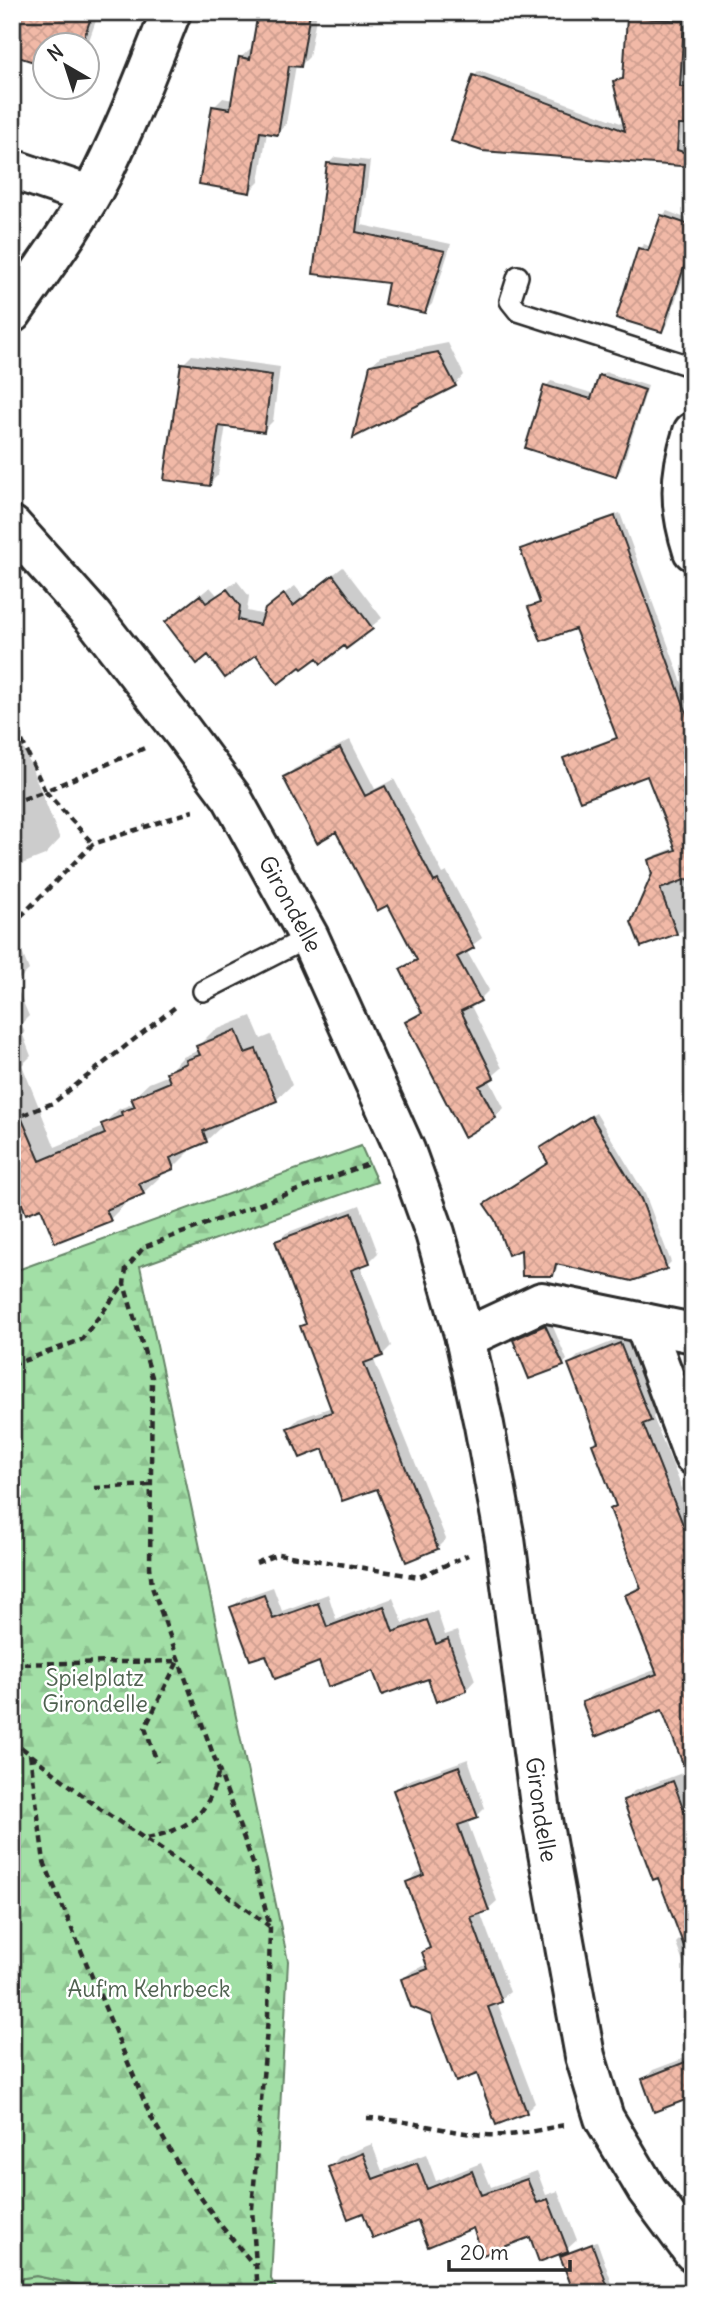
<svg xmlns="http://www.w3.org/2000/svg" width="705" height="2305" viewBox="0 0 705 2305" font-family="Delius,sans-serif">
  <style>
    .green { fill: #a2dfa6; stroke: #668568; stroke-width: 2 }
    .forest { fill: url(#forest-firs); stroke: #668568; stroke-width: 2 }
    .shadow { fill: #0003 }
    .building { fill: url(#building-cross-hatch); stroke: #2b2b2b; stroke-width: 2 }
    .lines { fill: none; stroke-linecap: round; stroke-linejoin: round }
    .lane-casing { stroke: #2b2b2b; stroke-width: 24 }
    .street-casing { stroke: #2b2b2b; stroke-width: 44 }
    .path { stroke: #2b2b2b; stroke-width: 4.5; stroke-dasharray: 7 5; stroke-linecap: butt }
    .lane { stroke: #fff; stroke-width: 19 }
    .street { stroke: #fff; stroke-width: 38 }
    .labels { text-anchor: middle; stroke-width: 5; stroke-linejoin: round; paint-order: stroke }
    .street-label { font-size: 23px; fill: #2b2b2b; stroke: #fff }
    .park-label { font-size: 23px; fill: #4f6150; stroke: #fff }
  </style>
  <defs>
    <pattern id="forest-firs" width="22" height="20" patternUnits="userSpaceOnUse" patternTransform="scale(1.75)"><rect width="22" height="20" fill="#a2dfa6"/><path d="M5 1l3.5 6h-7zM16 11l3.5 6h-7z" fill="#8cc08f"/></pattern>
    <pattern id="building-cross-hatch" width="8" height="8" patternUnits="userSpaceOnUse" patternTransform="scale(1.75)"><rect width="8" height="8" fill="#f1b9a7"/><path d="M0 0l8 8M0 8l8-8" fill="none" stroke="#cf9f90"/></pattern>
  </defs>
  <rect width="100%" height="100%" fill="#fff"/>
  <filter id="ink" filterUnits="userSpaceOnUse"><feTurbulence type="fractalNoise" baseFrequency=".0143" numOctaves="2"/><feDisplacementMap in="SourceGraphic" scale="14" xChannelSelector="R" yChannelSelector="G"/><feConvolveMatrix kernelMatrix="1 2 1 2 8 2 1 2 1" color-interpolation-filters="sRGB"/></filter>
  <g filter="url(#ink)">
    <path class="green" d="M36,2276L84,2286L89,2293H12V2280Z"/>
    <path class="forest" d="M361,1146L377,1182L140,1266L288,1961L271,2279L279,2293H89L84,2286L36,2276L12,2280V1272Z"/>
    <path class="shadow" d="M19,12H99L87,46H46Z
      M260,12H317L309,57L300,66L296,65L286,124L277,134L267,132L259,182L250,191L214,107L223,98L233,100L240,58L250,49L253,50Z
      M633,13L688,17L684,82L692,83L690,118L683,123L681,145L693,149V165L474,76L479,71L626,125L615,82L625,76L629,18Z
      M335,157L370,161L362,225L451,244L432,304L425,311L390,282L315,272L328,164Z
      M667,211L693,221V248L667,326L662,331L639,249L644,244L651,247L662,216Z
      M448,343L464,375L455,385L371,365L381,356Z
      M192,355L280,367L273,421L264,430L226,425L218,475L209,484L183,364Z
      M605,372L648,386L621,470L616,475L546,386L551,381L595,394L600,376Z
      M620,513L693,713V927L642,945L654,874L650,861L654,856L677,847L648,774L565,759L569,754L619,736L576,627L531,608L541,601L522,549L527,545Z
      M343,567L382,618L346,647L344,643L317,656L209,653L167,622L210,587L217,595L237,581L249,596L247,611L265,615L266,610L277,599L295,586L304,597Z
      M12,719L60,839L45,855L12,868Z
      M350,740L375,789L394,779L443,874L447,872L482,938L466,950L489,990L480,999L470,1004L502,1068L489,1079L504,1108L495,1117L407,1022L423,1010L402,970L418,957L389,903L337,830L285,778L294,769Z
      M12,927L29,970L15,983L29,1016L21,1024L25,1033L23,1035L31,1056L22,1065L55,1147L104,1127L103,1124L119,1109L132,1104L135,1101L133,1098L149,1083L169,1075L168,1072L183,1057L197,1051L199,1049L198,1046L213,1031L251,1016L261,1039L271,1035L292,1085L276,1100L220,1122L222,1126L206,1141L187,1149L189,1152L173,1168L157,1174L159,1178L143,1193L124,1201L125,1204L110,1219L42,1205L12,1174Z
      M596,1113L645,1194L671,1262L666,1267L558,1263L557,1269L552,1274L522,1248L496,1220L486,1204L550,1162L546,1144Z
      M360,1205L378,1253L370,1261L360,1265L391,1346L382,1355L373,1358L446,1539L437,1548L378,1487L324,1446L289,1428L298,1419L332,1407L302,1327L307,1322L277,1242L286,1233Z
      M551,1322L567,1360L563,1364L515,1340L520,1336Z
      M629,1335L659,1411L653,1417L693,1515V1771L663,1707L584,1703L593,1694L657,1669L627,1595L641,1584L612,1509L617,1504L594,1444L599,1439L570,1364L579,1355Z
      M273,1587L282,1611L328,1594L336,1619L393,1598L403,1623L437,1611L445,1635L457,1631L475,1680L466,1690L429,1676L267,1652L232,1608L242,1598Z
      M468,1759L485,1808L477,1816L467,1820L497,1901L488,1909L480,1912L510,1992L497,2002L535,2103L527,2111L497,2123L478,2071L403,1979L412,1971L428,1964L424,1952L431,1945L408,1882L417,1873L425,1871L395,1791L404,1782Z
      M682,1773L693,1801V1988L676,1943L682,1937L659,1875L625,1800L634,1791Z
      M693,2055V2095L644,2080L653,2070Z
      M372,2144L382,2171L426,2154L436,2181L481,2163L491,2187L537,2171L546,2195L558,2191L577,2240L567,2249L540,2260L531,2235L364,2211L330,2167L339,2157Z
      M597,2241L614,2289L611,2293H576L562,2256L567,2252Z"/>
    <path class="building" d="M17,12H93L81,46H46V66L12,55V26Z
      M258,12H310L301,67L289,66L278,135L260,132L250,193L199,184L212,106L230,109L239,57L250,59Z
      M627,17L684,21L680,87H688L686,125H679L677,150L693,155V167L482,151L451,141L473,75L625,131L613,81L623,79Z
      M327,163L364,167L356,232L445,251L425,313L384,304L388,283L313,274Z
      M661,215L693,226V241L662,332L616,318L638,248L648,251Z
      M438,352L456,386L353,438L370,365Z
      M181,363L272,375L264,432L219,426L210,486L164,480Z
      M599,375L645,390L616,477L525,448L544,385L591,399Z
      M615,516L693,730V886L690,887L687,879L660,889L677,934L641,947L631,922L652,874L648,860L676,850L647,776L580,801L563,758L617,738L575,629L541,641L528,607L540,603L520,549Z
      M333,575L373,629L346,649L344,646L321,664L317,658L302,669L300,667L278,684L256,655L225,678L208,655L197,664L165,622L200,595L206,603L227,589L240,606L238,620L260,625L265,609L284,594L293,606Z
      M340,748L365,796L385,786L434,882L438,880L474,948L457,957L481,1001L461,1011L494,1078L479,1086L496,1118L464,1137L405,1022L422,1013L400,969L417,960L388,905L377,911L336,832L317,843L283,777Z
      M236,1030L245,1053L256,1049L277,1101L203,1131L207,1142L170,1158L174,1169L139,1183L144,1194L106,1210L111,1221L55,1243L41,1208L26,1214L12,1179V1096L40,1161L105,1134L101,1124L122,1116L121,1112L135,1107L131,1098L170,1082L166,1072L187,1063L186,1060L200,1055L196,1046Z
      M591,1116L641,1199L667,1269L632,1281L556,1264L553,1276H522L521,1250L508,1255L495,1220L484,1204L548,1163L540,1148Z
      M352,1213L370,1263L351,1270L383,1356L364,1363L438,1549L406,1562L377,1489L342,1501L323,1449L300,1458L287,1428L332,1412L300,1326L306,1324L275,1241Z
      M545,1325L564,1366L529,1379L513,1340Z
      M620,1343L651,1421L643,1424L692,1547L684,1551L693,1574V1589L683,1592L693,1617V1782H690L662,1710L595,1737L582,1702L657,1674L625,1595L641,1588L610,1509L616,1506L592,1444L598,1442L568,1364Z
      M264,1595L273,1619L318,1603L327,1627L384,1606L393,1632L427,1620L436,1644L448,1639L467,1691L436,1702L428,1679L382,1695L373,1671L328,1687L319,1662L275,1679L266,1655L250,1660L230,1607Z
      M459,1766L478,1818L458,1825L489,1911L471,1917L502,2002L488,2007L527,2113L496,2125L477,2074L456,2082L431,2015L411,2007L401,1979L428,1969L422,1952L430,1948L406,1882L424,1875L393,1790Z
      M673,1781L693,1834V1962H690L658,1878L653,1880L623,1800Z
      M693,2059V2097L654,2112L642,2079Z
      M363,2153L373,2179L417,2163L427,2189L472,2171L481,2195L527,2179L537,2203L548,2199L568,2251L539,2262L530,2237L483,2255L473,2228L428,2247L418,2221L373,2239L363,2213L348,2219L328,2167Z
      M592,2244L610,2293H574L560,2256Z"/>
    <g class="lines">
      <defs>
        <path id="lane" d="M518,276L510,301L518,311L693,367
          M203,991L309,937"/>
        <g id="street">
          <path d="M12,169L89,195"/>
          <path d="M12,313C43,268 77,223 102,174C128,122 149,67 171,12"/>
          <path d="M693,432C679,476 679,508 693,551"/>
          <path id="s1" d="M12,526L93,617L183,732L232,798L309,937L405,1150L435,1233L465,1338L484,1425L505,1539L542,1820L585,2056L604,2118L647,2190L693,2252"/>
          <path d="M644,1323L693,1455"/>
          <path d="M465,1338L542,1302L693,1333"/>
        </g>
      </defs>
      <use href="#lane" class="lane-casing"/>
      <use href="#street" class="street-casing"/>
      <path class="path" d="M12,719L45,791L147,747
        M23,799L45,791L93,844
        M12,925L93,844L193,811
        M23,1115L53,1103L178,1005
        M12,1365L81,1340L124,1284
        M94,1488L151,1485
        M256,1563L278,1554L419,1577L468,1555
        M12,1664L178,1661L145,1728L157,1762
        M12,1740L100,1809L207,1880L269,1926
        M30,1754L44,1862L150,2115L183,2173L222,2227L254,2265
        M147,1838C188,1829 207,1817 218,1774
        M367,2118C414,2119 460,2138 506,2135C526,2134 546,2128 565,2125
        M258,2293L252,2209L268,2017L270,1927L255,1869L152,1587L150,1566L152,1377L124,1284L126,1269L144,1247L368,1164"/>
      <use href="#lane" class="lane"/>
      <use href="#street" class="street"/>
    </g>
  </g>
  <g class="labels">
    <g class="street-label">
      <text dy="8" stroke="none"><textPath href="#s1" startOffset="471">Girondelle</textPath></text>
      <text dy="8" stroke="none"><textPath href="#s1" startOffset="1418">Girondelle</textPath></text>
    </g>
    <g class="park-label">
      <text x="95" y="1686">Spielplatz<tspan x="95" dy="26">Girondelle</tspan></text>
      <text x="149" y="1997">Auf'm Kehrbeck</text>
    </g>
  </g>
  <rect width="705" height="2305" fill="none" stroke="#fff" stroke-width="42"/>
  <rect x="21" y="21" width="663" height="2263" fill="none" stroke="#2b2b2b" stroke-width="2.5" filter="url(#ink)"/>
  <g transform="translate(66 66) rotate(321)"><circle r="33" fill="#ffffff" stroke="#aaaaaa" stroke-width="2"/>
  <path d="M0-5L12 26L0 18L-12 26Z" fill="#2b2b2b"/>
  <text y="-10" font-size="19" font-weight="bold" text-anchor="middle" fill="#2b2b2b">N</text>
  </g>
  <path d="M449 2260v10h121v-10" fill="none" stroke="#2b2b2b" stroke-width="3.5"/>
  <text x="460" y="2260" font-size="21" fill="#2b2b2b" stroke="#ffffff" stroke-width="5" paint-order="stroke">20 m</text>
</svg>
